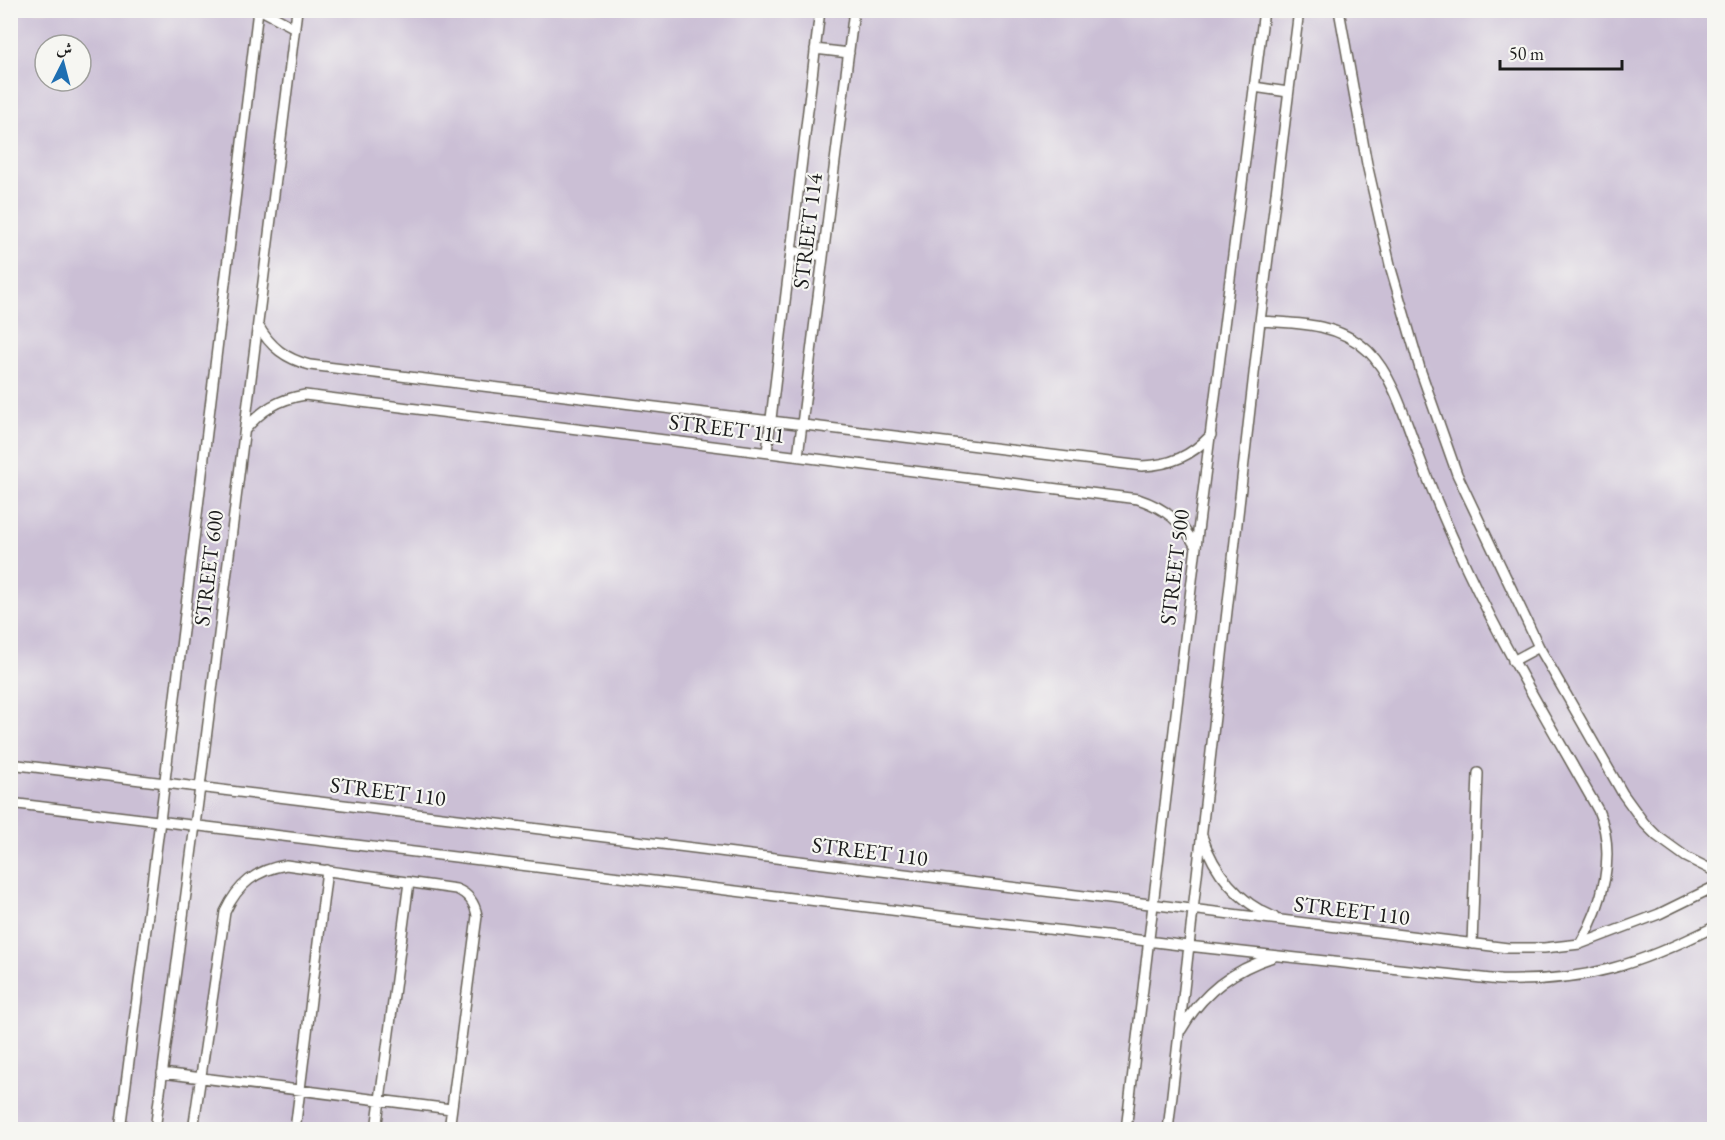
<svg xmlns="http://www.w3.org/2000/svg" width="1725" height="1140" viewBox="0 0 1725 1140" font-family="'EB Garamond',Amiri,serif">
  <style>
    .industrial { fill: #cbbfd5; fill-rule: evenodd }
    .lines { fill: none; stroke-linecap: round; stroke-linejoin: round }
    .lane-casing { stroke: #666157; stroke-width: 12 }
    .lane { stroke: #fff; stroke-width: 9 }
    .labels { text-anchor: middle; stroke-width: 4.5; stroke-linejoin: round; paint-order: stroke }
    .street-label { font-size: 22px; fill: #1c1c1c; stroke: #f6f6f2 }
  </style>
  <rect width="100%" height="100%" fill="#f6f6f2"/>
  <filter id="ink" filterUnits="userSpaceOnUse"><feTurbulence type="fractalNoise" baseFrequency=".0167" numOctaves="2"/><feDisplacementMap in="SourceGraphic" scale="12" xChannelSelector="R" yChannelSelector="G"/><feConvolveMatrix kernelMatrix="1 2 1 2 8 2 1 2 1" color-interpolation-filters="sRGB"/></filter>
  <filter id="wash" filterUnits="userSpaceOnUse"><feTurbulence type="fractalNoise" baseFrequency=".008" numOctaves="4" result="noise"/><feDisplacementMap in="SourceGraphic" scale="24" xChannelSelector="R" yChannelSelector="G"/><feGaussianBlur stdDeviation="1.35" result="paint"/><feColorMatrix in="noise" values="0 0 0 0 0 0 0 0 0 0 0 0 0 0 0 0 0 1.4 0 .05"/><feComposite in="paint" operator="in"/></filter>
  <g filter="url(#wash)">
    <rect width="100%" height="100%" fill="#eee2c4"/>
    <path class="industrial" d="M10,11H1714V1129H11ZM45,45H81V81H45Z"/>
  </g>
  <g filter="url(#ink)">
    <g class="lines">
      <defs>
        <path id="lane" d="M261,10L295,28
          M1339,10L1367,164L1391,269L1421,372L1457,474L1539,647L1623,794L1644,823L1657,836L1686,857L1714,871
          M815,49L849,53
          M1254,87L1288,92
          M791,251L823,256
          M1260,321C1298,323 1339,323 1368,351C1396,378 1409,432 1424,469C1437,503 1452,537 1467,569C1506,652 1553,730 1598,810C1617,853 1603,905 1580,944
          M258,325C270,347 286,359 310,365L1142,466C1171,465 1191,456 1211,435
          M245,430C261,410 279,399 305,395L1138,499C1165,508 1182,522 1196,547
          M767,452L820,10
          M798,456L854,10
          M1513,661L1539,647
          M10,764L1508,948H1544L1580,944L1659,914L1714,887
          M10,803L1188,946L1500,980C1587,982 1638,965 1714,927
          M1202,836C1214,872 1238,902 1274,917
          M1472,944L1478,773
          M1181,1030C1202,993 1232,970 1273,957
          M162,1073L451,1109
          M120,1130L160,821L258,10
          M155,1130L200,787L297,10
          M193,1130L225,912C238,884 256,870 286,865L456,889C469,894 475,903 477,916L449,1130
          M295,1130L327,870
          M376,1130L409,882
          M1126,1130L1196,547L1264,10
          M1168,1130L1260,321L1299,10"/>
      </defs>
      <use href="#lane" class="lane-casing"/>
      <use href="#lane" class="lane"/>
    </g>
  </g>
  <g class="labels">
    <g class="street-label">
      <text transform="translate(807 231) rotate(-83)" y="8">STREET 114</text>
      <text transform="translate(727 428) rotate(7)" y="8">STREET 111</text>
      <text transform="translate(1174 567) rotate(-83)" y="8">STREET 500</text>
      <text transform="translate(208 568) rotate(-83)" y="8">STREET 600</text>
      <text transform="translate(388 791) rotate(7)" y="8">STREET 110</text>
      <text transform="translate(870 851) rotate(7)" y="8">STREET 110</text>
      <text transform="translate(1352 910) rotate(7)" y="8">STREET 110</text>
    </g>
  </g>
  <rect width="1725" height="1140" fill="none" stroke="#f6f6f2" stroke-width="36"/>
  <g transform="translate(63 63) rotate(6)"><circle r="28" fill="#f6f6f2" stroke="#9f9f9c" stroke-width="1.5"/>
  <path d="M0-4.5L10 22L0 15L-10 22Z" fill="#1f6fb2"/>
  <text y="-9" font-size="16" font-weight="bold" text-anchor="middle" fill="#1c1c1c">ش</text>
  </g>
  <path d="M1500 60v9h122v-9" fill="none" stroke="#1c1c1c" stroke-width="3"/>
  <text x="1509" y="60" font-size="18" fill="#1c1c1c" stroke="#f6f6f2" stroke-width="4.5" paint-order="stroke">50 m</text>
</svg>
